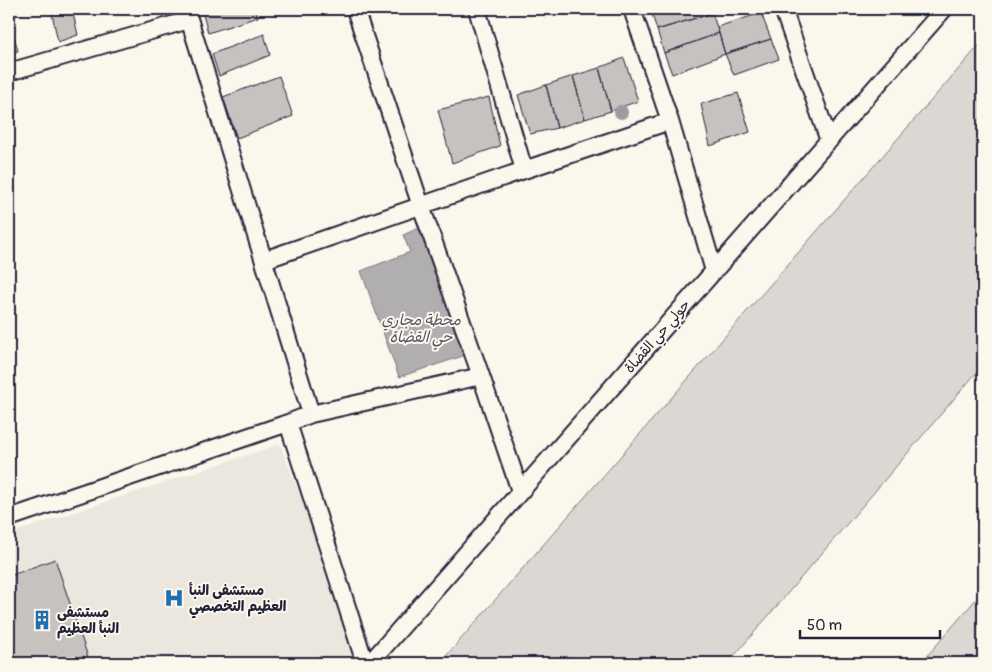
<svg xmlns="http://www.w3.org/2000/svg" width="992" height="672" viewBox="0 0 992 672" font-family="Pangolin,'Playpen Sans Arabic',sans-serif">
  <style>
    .built { fill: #ebe7df }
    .green { fill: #dbd8d3; stroke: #7e7d87 }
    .water { fill: #b1aeb0; stroke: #787681 }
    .building { fill: #c6c2c0; stroke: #22223b }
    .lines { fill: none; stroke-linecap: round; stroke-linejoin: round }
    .minor-casing { stroke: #22223b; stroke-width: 20 }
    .minor { stroke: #fbf7ec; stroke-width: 16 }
    .tree { fill: #9d9ba0 }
    .labels { text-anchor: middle; stroke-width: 4; stroke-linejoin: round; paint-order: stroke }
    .street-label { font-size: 14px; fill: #22223b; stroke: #fbf7ec }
    .poi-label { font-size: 14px; font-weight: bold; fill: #22223b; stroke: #fbf7ec; text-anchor: start }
    .water-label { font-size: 15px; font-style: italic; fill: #545364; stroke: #fbf7ec }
  </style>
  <rect width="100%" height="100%" fill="#fbf7ec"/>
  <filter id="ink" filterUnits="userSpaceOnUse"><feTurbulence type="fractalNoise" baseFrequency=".02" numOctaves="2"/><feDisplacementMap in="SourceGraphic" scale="10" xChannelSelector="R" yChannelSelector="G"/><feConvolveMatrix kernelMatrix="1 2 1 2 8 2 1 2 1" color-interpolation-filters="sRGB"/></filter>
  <g filter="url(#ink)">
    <path class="built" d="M280,444L365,662L364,663H9V534Z"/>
    <path class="green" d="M983,41V365L728,663H440Z
      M983,591V663H921Z"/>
    <path class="water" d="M423,226L469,354L399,377L361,271L410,252L403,235Z"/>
    <path class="building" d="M51,9H72L78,35L58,42Z
      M208,9H256L258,17L208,33L202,11Z
      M658,9H711L712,13L657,30L651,11Z
      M711,9H726L712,13Z
      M712,13L719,33L664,53L657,30Z
      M761,13L771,39L725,54L717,27Z
      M9,18L18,51L9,53Z
      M719,33L725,54L672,74L664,53Z
      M264,34L270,55L219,76L212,54Z
      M771,39L779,59L734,75L725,54Z
      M624,58L638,101L611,111L599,68Z
      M599,68L611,111L585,119L573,76Z
      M279,76L293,116L237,138L223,97Z
      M573,76L585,119L557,128L546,85Z
      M546,85L557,128L530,134L518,95Z
      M738,93L750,132L710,146L701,104Z
      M489,97L500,146L452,163L438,110Z
      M55,559L90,663H9V576Z"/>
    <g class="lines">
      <defs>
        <path id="minor" d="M186,9L311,414
          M355,9L421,206L481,376L520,491
          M477,9L524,170
          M632,9L670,121L714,271
          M783,9L829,141
          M9,72L189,20
          M264,260L524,170L670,121
          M288,423L365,663
          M9,518L288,423L311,414L481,376
          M370,663L944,9"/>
      </defs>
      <use href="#minor" class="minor-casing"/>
      <use href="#minor" class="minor"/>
    </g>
    <circle class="tree" cx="621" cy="112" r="7"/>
  </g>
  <defs>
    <symbol id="hospital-bare" viewBox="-9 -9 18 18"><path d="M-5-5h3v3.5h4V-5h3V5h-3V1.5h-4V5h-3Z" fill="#1f6fb2" stroke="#fbf7ec" stroke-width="2.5" paint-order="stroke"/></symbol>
    <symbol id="building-bare" viewBox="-9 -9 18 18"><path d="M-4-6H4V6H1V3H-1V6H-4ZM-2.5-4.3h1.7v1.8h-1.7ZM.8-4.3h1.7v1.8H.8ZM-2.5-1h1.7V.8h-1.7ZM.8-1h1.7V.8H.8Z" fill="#1f6fb2" stroke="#fbf7ec" stroke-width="2.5" paint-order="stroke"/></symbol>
  </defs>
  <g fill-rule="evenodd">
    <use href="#hospital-bare" x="160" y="584" width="28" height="28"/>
    <use href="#building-bare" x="28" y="606" width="28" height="28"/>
  </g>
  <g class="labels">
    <g class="street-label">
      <text transform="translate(657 336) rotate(-49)" y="5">حولي حي القضاة</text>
    </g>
    <g class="poi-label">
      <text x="189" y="595">مستشفى النبأ<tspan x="189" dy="16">العظيم التخصصي</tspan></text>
      <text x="57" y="617">مستشفى<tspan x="57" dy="16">النبأ العظيم</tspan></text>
    </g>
    <g class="water-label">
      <text x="421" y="325">محطة مجاري<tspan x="421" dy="17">حي القضاة</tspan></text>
    </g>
  </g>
  <rect width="992" height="672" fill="none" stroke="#fbf7ec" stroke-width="30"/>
  <rect x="15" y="15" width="962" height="642" fill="none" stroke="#22223b" stroke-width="2" filter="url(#ink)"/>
  <path d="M800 630v8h140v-8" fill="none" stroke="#22223b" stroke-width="2.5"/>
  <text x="807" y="630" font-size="15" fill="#22223b" stroke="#fbf7ec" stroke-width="4" paint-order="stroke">50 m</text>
</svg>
